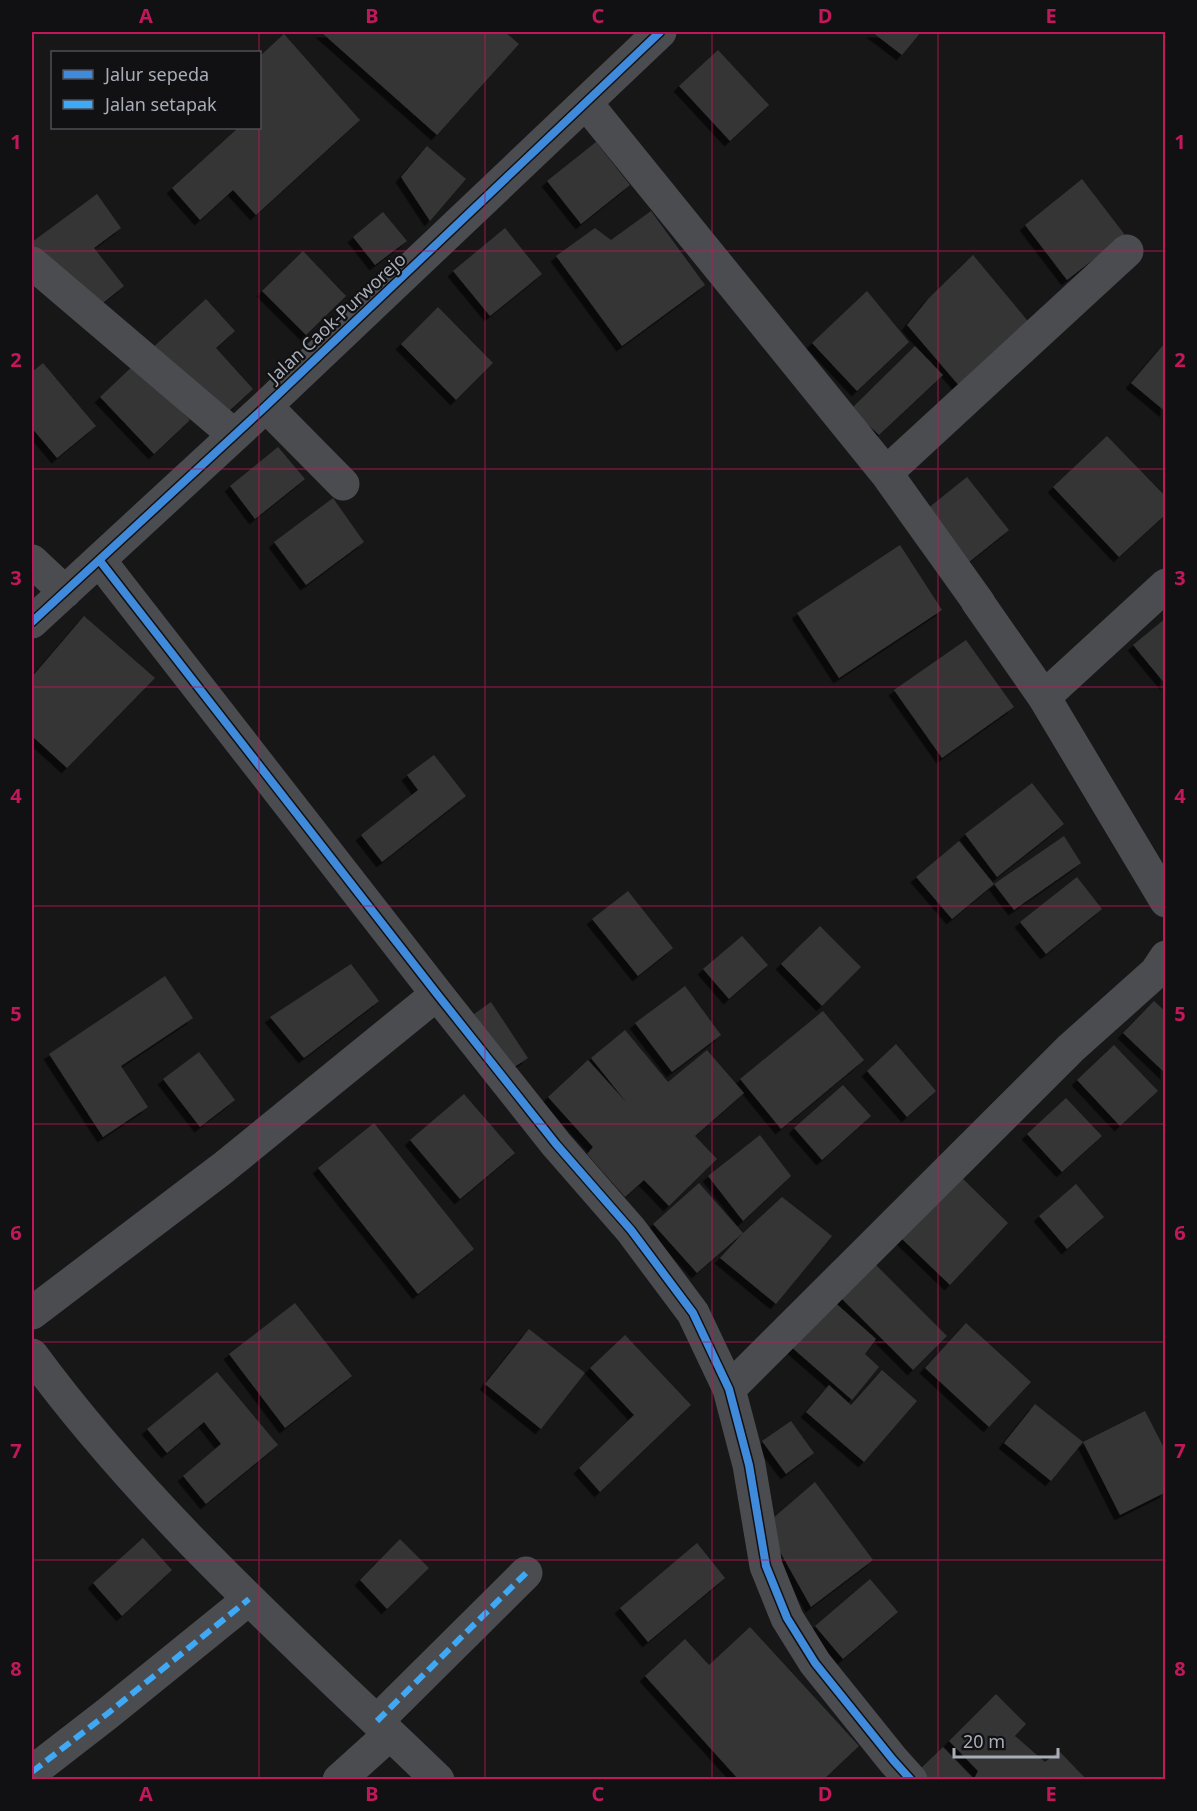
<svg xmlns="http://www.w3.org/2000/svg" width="1197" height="1811" viewBox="0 0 1197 1811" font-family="'Noto Sans',sans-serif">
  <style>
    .building { fill: #353536; filter: url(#shadow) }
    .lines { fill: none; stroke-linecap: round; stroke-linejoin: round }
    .minor { stroke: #4b4c50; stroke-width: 33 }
    .quiet { stroke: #3fa9f5; stroke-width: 6; stroke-dasharray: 12 6; stroke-linecap: butt }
    .cycleway-casing { stroke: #111113; stroke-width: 11 }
    .cycleway { stroke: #408adc; stroke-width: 8 }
    .grid { fill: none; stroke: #c2185b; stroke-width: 1.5; stroke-opacity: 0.55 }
    .labels { text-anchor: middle; stroke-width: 4.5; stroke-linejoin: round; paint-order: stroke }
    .street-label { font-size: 18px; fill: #a8adb8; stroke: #111113 }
    .neatline { fill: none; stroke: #c2185b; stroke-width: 2 }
    .grid-label { font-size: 20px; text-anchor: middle; font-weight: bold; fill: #c2185b }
  </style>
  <defs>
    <filter id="shadow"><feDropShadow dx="-5.5" dy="5.5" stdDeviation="0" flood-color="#0009"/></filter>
  </defs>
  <rect width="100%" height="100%" fill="#171717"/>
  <path class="building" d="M321,32H505L519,44L437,135Z
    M872,32H921L902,55Z
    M284,34L360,120L256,215L233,190L200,220L172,188L238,128H260V56Z
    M718,50L769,105L730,141L679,86Z
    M596,142L630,185L581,224L547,181Z
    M427,146L466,179L430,221L401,177Z
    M1082,179L1125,235L1067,280L1025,225Z
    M97,194L121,228L94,248L124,286L88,315L32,267V242Z
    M651,211L705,285L622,346L556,256L595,228L611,240Z
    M383,212L407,241L375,265L353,237Z
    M505,228L542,274L490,316L453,271Z
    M303,251L346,296L306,335L262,291Z
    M973,255L1032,326L961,388L907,325L929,298Z
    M867,291L909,342L857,391L812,343Z
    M206,299L235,331L216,348L253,389L215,424L149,351Z
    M438,307L493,363L456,400L401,344Z
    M1164,344L1166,345V412L1131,383Z
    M915,346L943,375L879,435L851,409Z
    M43,363L96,426L57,458L32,428V372Z
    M136,363L190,420L154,454L100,397Z
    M1107,436L1166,497V514L1119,557L1053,487Z
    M278,447L305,479L255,519L230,486Z
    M967,477L1009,530L969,562L927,509Z
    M333,498L364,542L306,585L274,542Z
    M900,545L942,610L839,678L797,613Z
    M84,616L155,678L67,768L32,736V677Z
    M1166,618V685L1133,645Z
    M966,640L1014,707L942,758L894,690Z
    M434,755L466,796L382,862L361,835L418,790L407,775Z
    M1032,783L1064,824L997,877L965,834Z
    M1064,836L1081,863L1014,910L994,884Z
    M959,841L994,884L952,919L916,877Z
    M1077,877L1102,909L1046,954L1020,922Z
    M628,891L673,948L638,976L592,919Z
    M820,926L861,967L822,1006L781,964Z
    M742,936L768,965L729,999L703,969Z
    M351,964L379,1001L304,1058L270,1017Z
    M165,976L193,1018L121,1066L148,1107L103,1137L49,1054Z
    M685,986L721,1035L672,1072L635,1023Z
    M1154,1001L1166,1012V1074L1123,1033Z
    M491,1002L528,1058L507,1072L470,1017Z
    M823,1011L864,1060L781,1129L740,1079Z
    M625,1030L668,1082L707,1050L744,1093L695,1136L717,1159L669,1206L644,1180L625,1197L587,1154L593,1147L548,1097L588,1060L627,1103L591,1058Z
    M896,1044L936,1091L907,1117L867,1071Z
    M1114,1045L1158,1091L1120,1126L1077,1080Z
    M199,1052L235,1100L200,1127L163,1079Z
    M843,1085L871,1116L822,1160L794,1128Z
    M464,1094L515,1153L460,1199L410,1140Z
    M1066,1098L1102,1136L1062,1172L1027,1134Z
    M374,1123L474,1249L418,1294L318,1168Z
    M760,1135L791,1176L743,1221L708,1176Z
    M958,1174L1008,1223L950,1285L899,1236Z
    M699,1183L743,1233L697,1273L653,1224Z
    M1076,1184L1104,1217L1067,1249L1039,1216Z
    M782,1197L832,1236L776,1304L720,1258L743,1233Z
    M874,1263L947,1336L913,1370L840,1297Z
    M831,1299L876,1339L865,1354L879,1367L852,1400L789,1345Z
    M295,1303L352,1376L285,1428L229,1354Z
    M966,1323L1031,1382L989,1427L925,1368Z
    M529,1329L585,1373L541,1429L485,1384Z
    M625,1335L691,1405L600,1492L579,1468L634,1415L590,1368Z
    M882,1370L917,1401L864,1462L806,1412L829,1385L851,1405Z
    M217,1372L278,1445L206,1504L183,1476L221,1444L204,1422L167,1453L147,1429Z
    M1035,1404L1083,1442L1051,1481L1004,1443Z
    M1145,1411L1166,1452V1492L1120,1515L1083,1442Z
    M791,1421L814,1453L786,1474L762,1441Z
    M815,1482L873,1560L811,1607L765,1525Z
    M143,1538L172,1570L122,1616L93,1583Z
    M400,1539L429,1568L387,1609L360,1580Z
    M697,1543L725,1578L648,1642L620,1608Z
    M870,1579L898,1612L843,1659L815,1626Z
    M750,1627L859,1746L823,1780H739L645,1676L685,1639L709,1665Z
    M996,1694L1026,1724L1011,1740L1015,1736L1045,1762L1059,1751L1087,1780H920L915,1774L943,1747L974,1779L978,1771L949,1741Z"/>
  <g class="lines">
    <path class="minor" d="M586,103L886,473L979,603
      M32,263L234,435
      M266,406L343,484
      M886,473L1127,251
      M32,561L65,592
      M100,561L437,994L556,1144L631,1230L693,1313L729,1389L749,1465L766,1566L787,1618L815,1663L893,1760L911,1780
      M977,601L1044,697L1166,901
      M32,622L266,406L660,32
      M1044,697L1166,585
      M32,1313L223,1168L437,994
      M32,1355C148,1513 297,1644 438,1780
      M729,1389L1071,1048L1156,972L1166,957
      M377,1721L526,1573
      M32,1772L107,1714L249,1599
      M339,1780L390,1734"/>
    <path class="quiet" d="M377,1721L526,1573
      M32,1772L107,1714L249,1599"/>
    <defs>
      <path id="cycleway" d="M100,561L437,994L556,1144L631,1230L693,1313L729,1389L749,1465L766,1566L787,1618L815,1663L893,1760L911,1780
        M32,622L266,406L660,32"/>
    </defs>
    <use href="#cycleway" class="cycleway-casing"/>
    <use href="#cycleway" class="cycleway"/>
  </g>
  <path class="grid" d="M259,32V52M485,32V1780M712,32V1780M938,32V1780M259,128V1780M32,251H1166M32,469H1166M32,687H1166M32,906H1166M32,1124H1166M32,1342H1166M32,1560H1166"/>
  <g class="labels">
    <g class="street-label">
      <text transform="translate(337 318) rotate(-43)" y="6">Jalan Caok-Purworejo</text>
    </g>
  </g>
  <rect width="1197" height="1811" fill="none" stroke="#111113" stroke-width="66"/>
  <rect x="51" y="51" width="210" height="78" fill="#111113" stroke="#4d4f55" stroke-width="1.5"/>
  <rect x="63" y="70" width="30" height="9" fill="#408adc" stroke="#4d4f55" stroke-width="1.5"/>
  <text x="105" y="81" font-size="18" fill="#a8adb8">Jalur sepeda</text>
  <rect x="63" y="100" width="30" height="9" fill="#3fa9f5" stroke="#4d4f55" stroke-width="1.5"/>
  <text x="105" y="111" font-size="18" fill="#a8adb8">Jalan setapak</text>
  <path d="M954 1748v9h104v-9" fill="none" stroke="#a8adb8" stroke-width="3"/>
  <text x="963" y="1748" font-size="18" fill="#a8adb8" stroke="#111113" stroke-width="4.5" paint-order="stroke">20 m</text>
  <rect x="33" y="33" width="1131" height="1745" class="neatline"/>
  <g class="grid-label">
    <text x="146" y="23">A</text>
    <text x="372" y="23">B</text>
    <text x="598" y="23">C</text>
    <text x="825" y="23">D</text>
    <text x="1051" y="23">E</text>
    <text x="16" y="149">1</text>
    <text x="1180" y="149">1</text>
    <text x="16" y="367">2</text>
    <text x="1180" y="367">2</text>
    <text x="16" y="585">3</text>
    <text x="1180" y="585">3</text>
    <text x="16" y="803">4</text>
    <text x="1180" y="803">4</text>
    <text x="16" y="1021">5</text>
    <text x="1180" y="1021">5</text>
    <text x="16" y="1240">6</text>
    <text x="1180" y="1240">6</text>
    <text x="16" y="1458">7</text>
    <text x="1180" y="1458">7</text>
    <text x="16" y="1676">8</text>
    <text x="1180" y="1676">8</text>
    <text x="146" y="1801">A</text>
    <text x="372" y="1801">B</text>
    <text x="598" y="1801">C</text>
    <text x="825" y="1801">D</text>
    <text x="1051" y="1801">E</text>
  </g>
</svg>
